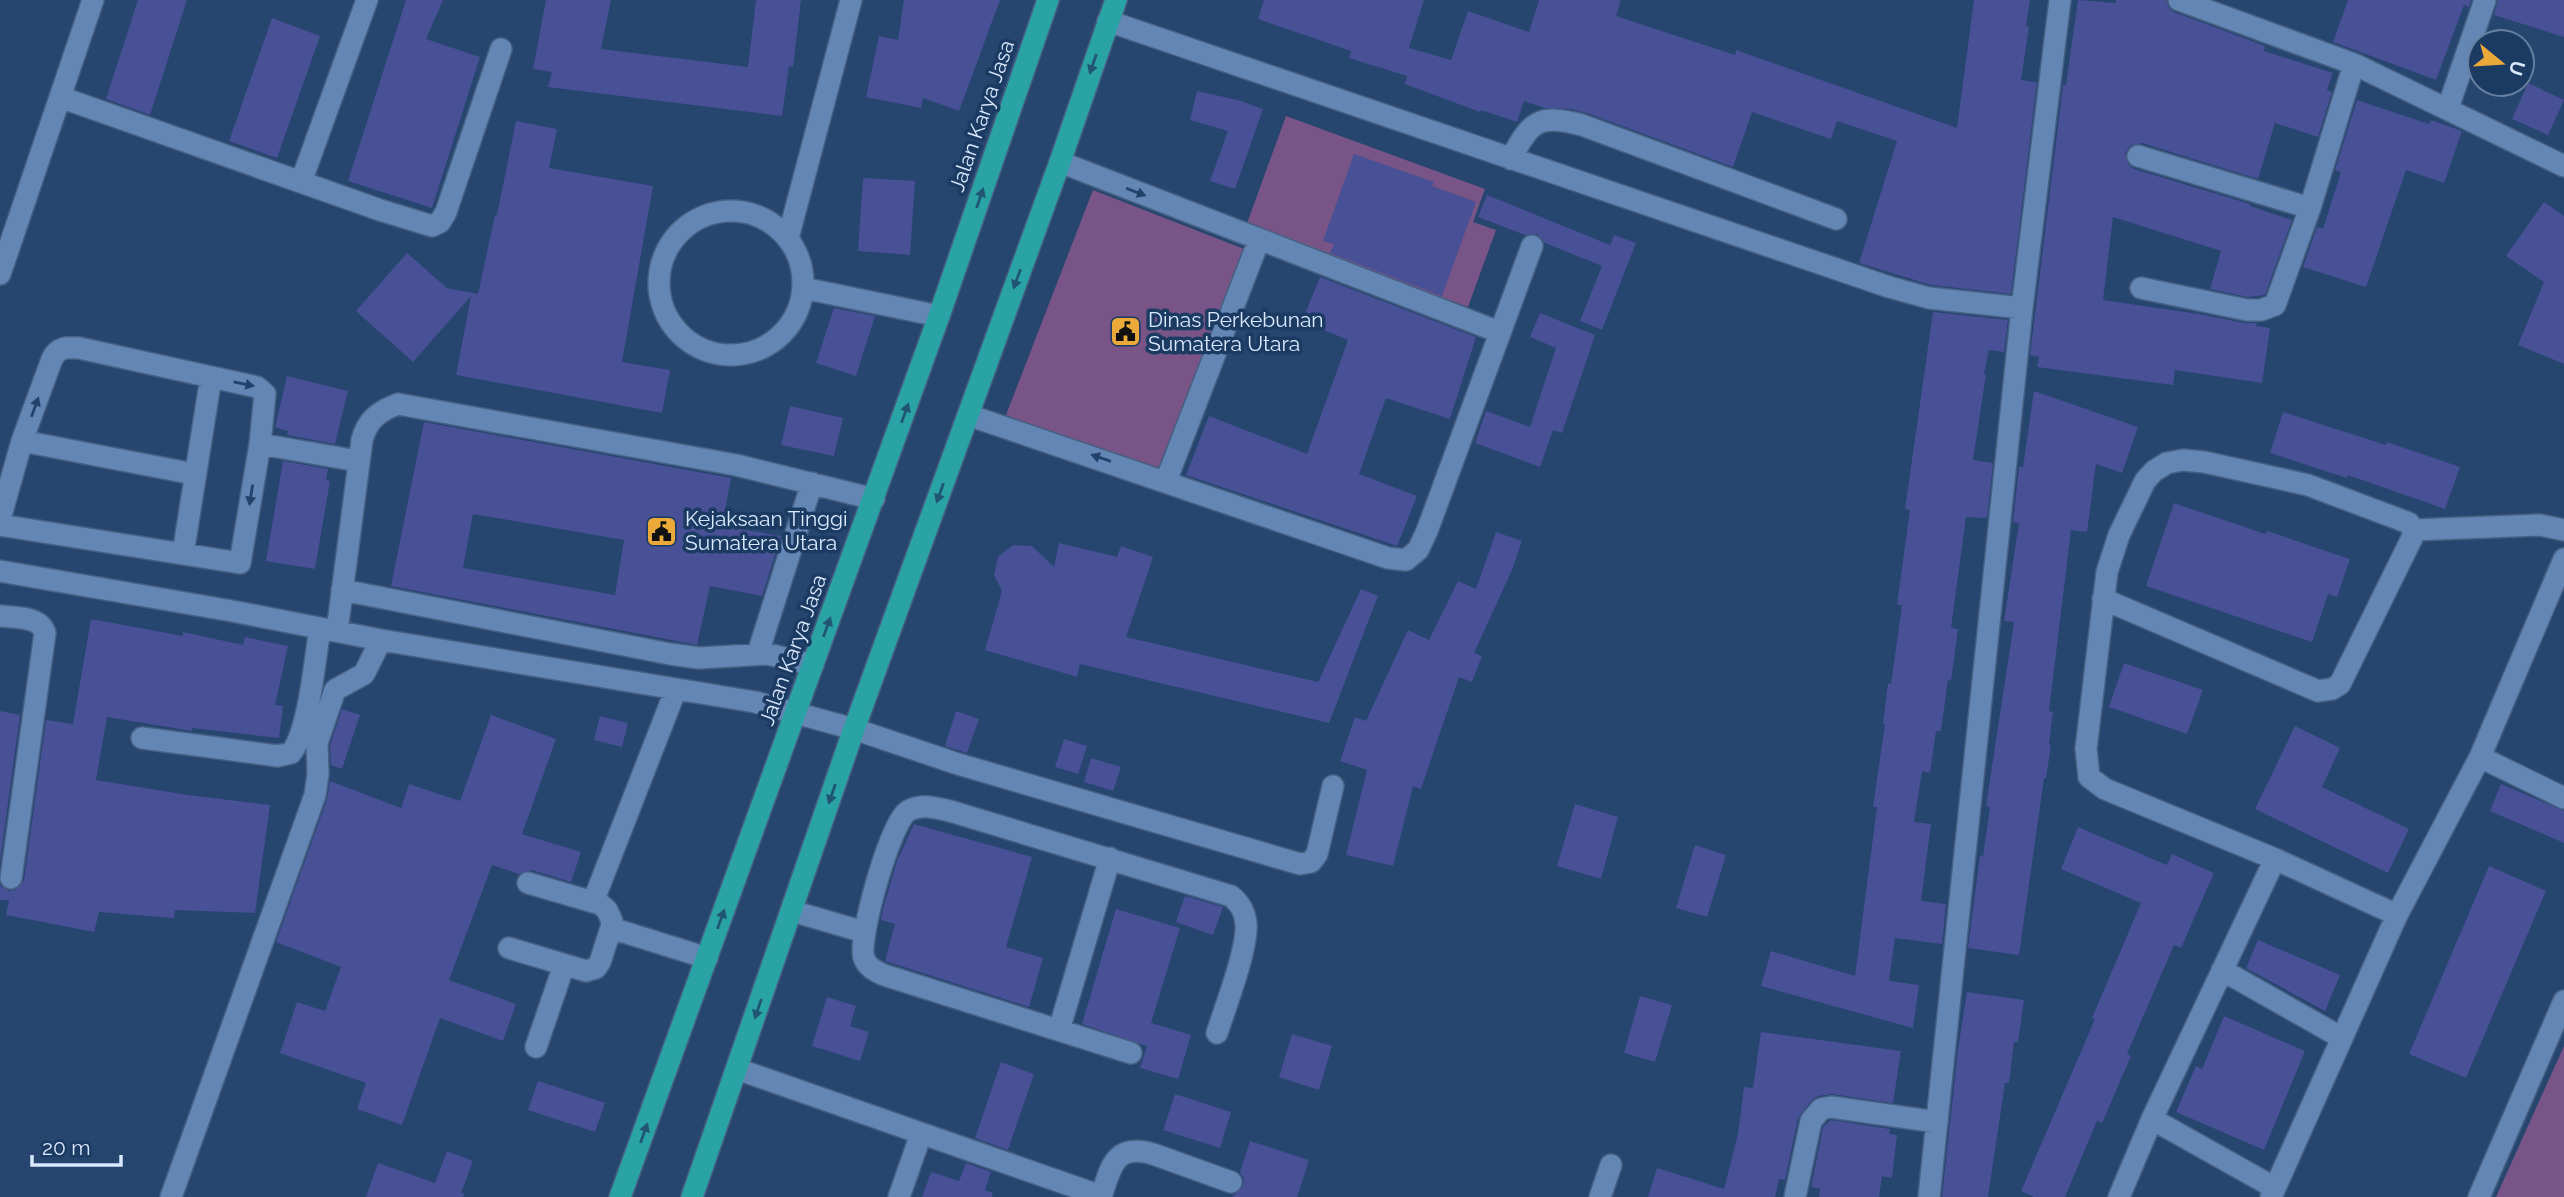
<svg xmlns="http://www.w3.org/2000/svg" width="2564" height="1197" viewBox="0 0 2564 1197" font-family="Raleway,sans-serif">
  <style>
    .green { fill: #785586 }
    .building { fill: #485096; fill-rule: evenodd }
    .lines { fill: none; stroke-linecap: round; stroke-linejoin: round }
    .minor-casing { stroke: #456082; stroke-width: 24 }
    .highway-casing { stroke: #456082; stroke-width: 24 }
    .minor { stroke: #6486b4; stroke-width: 21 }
    .highway { stroke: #2aa3a4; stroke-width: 21 }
    .oneway { fill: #205573 }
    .oneway2 { fill: #23426b }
    .labels { text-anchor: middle; stroke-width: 7; stroke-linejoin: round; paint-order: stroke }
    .street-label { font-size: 21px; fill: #d9e8fc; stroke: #1c3b63 }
    .poi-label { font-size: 21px; fill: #d9e8fc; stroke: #1c3b63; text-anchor: start }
  </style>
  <rect width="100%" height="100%" fill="#26456f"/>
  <path class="green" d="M1286,116L1485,189L1473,222L1496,230L1468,307L1246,226Z
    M1093,190L1244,249L1156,474L1006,415Z
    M2564,1046V1197H2496Z"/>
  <path class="building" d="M138,0H187L150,115L106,99Z
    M406,0H443L426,39L480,57L432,208L348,181Z
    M546,0H611L601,49L748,67L756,0H801L793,67L789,66L782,116L548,87L552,72L533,69Z
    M904,0H1000L959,111L923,98L921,108L866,97L879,36L898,40Z
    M1264,0H1424L1409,48L1451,60L1468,11L1529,32L1539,0H1621L1616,16L1735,55L1736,50L1957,128L1974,0H2030L2026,26L2029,27L2021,80L2037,82L2011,294L1931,285L1859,263L1897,141L1837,121L1831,139L1752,112L1733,167L1587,113L1570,109L1545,108L1524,101L1517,122L1481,110L1480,112L1405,84L1407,76L1349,58L1351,51L1258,19Z
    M2078,0L2116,3V0H2166L2169,8L2174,12L2265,46L2264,51L2333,73L2327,90L2332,92L2318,137L2275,123L2258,179L2142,143L2130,146L2125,153L2128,164L2134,169L2250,204V206L2292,220L2265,295L2248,297L2210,289L2221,251L2113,217L2103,300L2199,314L2244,323H2257L2256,326L2270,328L2262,383L2175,370L2173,385L2037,367L2039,357L2030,355L2063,85H2066Z
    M2348,0H2471L2469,7L2464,5L2436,80L2333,42Z
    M2498,0H2564V37L2494,15Z
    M272,18L320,36L277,158L229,141Z
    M2528,83L2564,100L2548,135L2512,119Z
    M1197,91L1238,100L1263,109L1235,189L1210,181L1228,131L1190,120Z
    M2357,100L2429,124L2431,120L2462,131L2444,183L2406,170L2366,287L2303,267L2317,227L2323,229L2341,172L2335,170Z
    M516,121L557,129L549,168L653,186L622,362L670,370L662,413L456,375L471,296L413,362L356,311L407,253L447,288L478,294L495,215H497Z
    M1354,154L1434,182L1432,186L1476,202L1442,296L1330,253L1334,244L1323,241Z
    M863,178L915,181L910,255L858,251Z
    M1487,195L1610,245L1614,235L1636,243L1602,330L1580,321L1602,266L1545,243L1537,234L1525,235L1478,217Z
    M2544,202L2564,216V364L2518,345L2544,282L2506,256Z
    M1320,277L1476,337L1450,419L1386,398L1359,474L1417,496L1397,546L1186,475L1209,416L1307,454L1348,340L1302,321Z
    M834,308L875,316L856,376L816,363Z
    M1933,312L2008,320L2004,352L1989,350L1984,374H1986L1973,460L1993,463L1987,518L1966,517L1951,628L1958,629L1951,681L1948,680L1941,731H1936L1930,773L1922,771L1914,822L1931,824L1921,901L1946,904L1942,944L1895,938L1889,981L1919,985L1913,1028L1761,986L1771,951L1855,976L1877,807H1873L1885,724H1883L1888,683L1891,684L1902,605H1897L1910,510L1905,509Z
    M1540,313L1595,335L1562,433L1553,430L1540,467L1475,443L1486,411L1530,427L1556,348L1530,337Z
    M287,376L348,391L335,444L287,435L288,431L275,427Z
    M2034,391L2138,427L2122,473L2096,464L2087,532L2071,530L2049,711L2053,712L2049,744L2051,745L2046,778H2044L2019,955L1968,948L1980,855L1983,856L1990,807L1986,806L2014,622L2004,621L2019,523L2013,522L2019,467H2023Z
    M790,406L843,418L834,456L781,445Z
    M2283,412L2386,445L2387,442L2460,467L2445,509L2348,475L2347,478L2270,453Z
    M424,422L731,478L722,526L781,536L762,596L710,586L697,645L391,586ZM473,514L624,540L615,595L463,568Z
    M283,461L328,469L326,480L330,481L315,569L266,561Z
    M2174,503L2265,534L2267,531L2350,559L2337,597L2328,594L2312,642L2146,586Z
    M1496,532L1522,541L1512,570L1474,653L1482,656L1472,682L1459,677L1421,789L1413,786L1393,866L1346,855L1367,770L1340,761L1355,717L1366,721L1408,630L1429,640L1458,581L1476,589Z
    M1059,543L1117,557L1121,546L1153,557L1126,637L1318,682L1361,589L1378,596L1329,723L1080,664L1077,677L985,650L1002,591L994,575L998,557L1013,545L1032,546L1054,567Z
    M91,619L183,636V632L243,645L245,637L288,646L275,705L283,706L279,738L192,728V731L107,717L96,780L188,795L270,805L255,913L175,910L174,918L99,912L94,932L6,915L9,900H0V885L9,891L15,890L24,880L46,720L73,724Z
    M2124,663L2203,690L2187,734L2109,707Z
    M342,709L360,715L342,769L331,765L330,745Z
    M0,711L20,715L0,862Z
    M956,711L979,719L967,753L945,746Z
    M491,715L556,739L522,834L581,852L571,882L532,870L519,874L492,865L449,980L516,1004L503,1041L440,1018L402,1125L357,1109L366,1083L280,1053L297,1002L325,1011L341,967L276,942L327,799L330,781L401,808L409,784L460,801Z
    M600,716L628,723L622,747L594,740Z
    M2295,726L2340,748L2322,787L2409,829L2388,873L2255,809Z
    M1064,739L1087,746L1078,774L1055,767Z
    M1091,758L1121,767L1113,791L1084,782Z
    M2501,784L2564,811V843L2490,811Z
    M1575,804L1618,817L1601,879L1557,866Z
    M914,824L1032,857L1006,947L1043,958L1029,1007L885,961L895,924L881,920L883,909L897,861Z
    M2078,827L2167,865L2172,854L2214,873L2181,948L2174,945L2127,1054L2131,1056L2102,1123L2097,1121L2065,1197H2034L2021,1191L2095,1019L2092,1018L2141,903L2061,869Z
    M1695,845L1726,855L1707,917L1676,908Z
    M2489,866L2546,891L2466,1078L2409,1054Z
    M1185,896L1223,907L1213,935L1176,922Z
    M1116,909L1180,928L1151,1023L1191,1035L1178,1079L1140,1068L1147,1046L1082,1024Z
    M2258,940L2340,975L2325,1011L2246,968Z
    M1967,992L2024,1000L2018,1042H2014L2009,1083H2005L1988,1197H1942L1958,1049Z
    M1640,996L1672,1005L1655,1062L1624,1053Z
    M827,997L856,1006L850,1026L869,1032L860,1061L812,1046Z
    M2224,1016L2305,1051L2264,1150L2176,1112L2196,1066L2202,1069Z
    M1761,1032L1901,1051L1893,1103L1832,1094L1818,1096L1812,1100L1798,1118L1785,1180L1779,1179L1775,1197H1648L1657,1168L1724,1189L1738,1134L1744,1087L1753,1088Z
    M1292,1034L1332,1046L1319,1090L1279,1077Z
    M1001,1062L1034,1074L1008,1150L975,1138Z
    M538,1081L605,1103L595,1132L528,1110Z
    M1175,1094L1231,1112L1220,1148L1163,1130Z
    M1831,1120L1890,1129L1889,1134L1897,1135L1892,1178L1882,1176L1879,1197H1819L1820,1189L1811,1187L1823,1127Z
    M1250,1141L1309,1160L1297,1197H1232L1243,1186L1244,1179L1240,1172Z
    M447,1151L473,1161L461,1193H464L463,1197H366L378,1163L435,1183Z
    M966,1163L991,1172L985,1190L993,1193L992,1197H922L931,1172L959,1181Z"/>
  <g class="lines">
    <defs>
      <path id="minor" d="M2179,0L2354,64L2564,166
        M1108,21L1889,287L1929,298L2022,308
        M60,97L380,210L432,226L440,222L446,212L501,49
        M2448,108L2485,0
        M2138,156L2310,208
        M1511,159C1531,120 1539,114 1582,125L1836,219
        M1060,162L1499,332
        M301,182L367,0
        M659 283a72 72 0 1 1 144 0a72 72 0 1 1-144 0Z
        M788,238L851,0
        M0,274L93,0
        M803,288L939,316
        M2141,288L2247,310H2261L2275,305L2310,208L2354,64
        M968,415L1388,558L1406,560L1418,550L1427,531L1532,246
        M22,441L194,474
        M260,444L358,461
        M1166,481L1259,240
        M0,519L22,441L52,359C58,347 66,347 79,348L257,387L265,394L260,444L240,563L0,525
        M2413,530L2540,525L2564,530
        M183,554L211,377
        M0,571L232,611L381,640L755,702L854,729L958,764L1300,864L1311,862L1317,854L1333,786
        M342,590L670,654L699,658L768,654L813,665
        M2103,599L2318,691L2332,689L2340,684L2412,538L2413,530L2409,523L2308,485L2204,462L2183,460L2167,463L2154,471L2145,481L2119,535L2107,572L2086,749L2089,777L2105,789L2275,859L2397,915
        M0,616C16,618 40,616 45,633L11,878
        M337,631L362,440C367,420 379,411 398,404L736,465L874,499
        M758,653L812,483
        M142,738L278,756L291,753C309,731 315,658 320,628
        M2480,757L2564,798
        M593,902L676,689
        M792,911L864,932
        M611,928L707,958
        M509,948L586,971L596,968L600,962L611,928L612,921L607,910L600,904L528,883
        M2222,970L2342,1038
        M1059,1030L1110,858
        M536,1047L564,965
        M1131,1053L884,975C875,971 867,967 864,958C857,940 891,820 908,811C921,803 936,808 950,811L1231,896C1241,904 1245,912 1246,924C1248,948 1225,1008 1217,1033
        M737,1069L1101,1196
        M2152,1119L2275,1188
        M171,1197L315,795L318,774L317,743L335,690L364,674L381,640
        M899,1197L921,1134
        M1101,1197C1111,1167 1114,1143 1153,1154L1231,1182
        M1600,1197L1611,1165
        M1795,1197L1811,1121L1821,1109L1831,1107L1937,1122
        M1929,1197L2022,308L2060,0
        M2119,1197L2152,1119L2275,859
        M2271,1197L2397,915L2480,757L2564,559
        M2479,1197L2564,1001"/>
      <path id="highway" d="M620,1197L939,316L1048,0
        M692,1197L854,729L1060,162L1116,0"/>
    </defs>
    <use href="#minor" class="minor-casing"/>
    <use href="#highway" class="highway-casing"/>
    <use href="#minor" class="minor"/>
    <use href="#highway" class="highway"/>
  </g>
  <defs><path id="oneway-solid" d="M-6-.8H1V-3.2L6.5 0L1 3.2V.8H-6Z" transform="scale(1.75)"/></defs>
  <g class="oneway">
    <use href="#oneway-solid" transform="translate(1093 64) rotate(109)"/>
    <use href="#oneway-solid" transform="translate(980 198) rotate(-71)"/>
    <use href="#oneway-solid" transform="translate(1017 279) rotate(110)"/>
    <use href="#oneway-solid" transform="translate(905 413) rotate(-70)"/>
    <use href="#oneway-solid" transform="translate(940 493) rotate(110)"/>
    <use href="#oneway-solid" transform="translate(827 627) rotate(-70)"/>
    <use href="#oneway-solid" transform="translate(832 794) rotate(109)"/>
    <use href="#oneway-solid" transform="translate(721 919) rotate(-70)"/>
    <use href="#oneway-solid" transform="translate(758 1009) rotate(109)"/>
    <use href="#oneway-solid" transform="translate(644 1133) rotate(-70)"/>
  </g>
  <g class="oneway2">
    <use href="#oneway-solid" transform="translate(1136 192) rotate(21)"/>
    <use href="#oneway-solid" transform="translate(244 384) rotate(12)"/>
    <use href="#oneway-solid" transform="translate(35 407) rotate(-70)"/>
    <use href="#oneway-solid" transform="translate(1101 458) rotate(-161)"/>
    <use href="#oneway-solid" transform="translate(251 495) rotate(99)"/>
  </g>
  <defs>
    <symbol id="civic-square" viewBox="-11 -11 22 22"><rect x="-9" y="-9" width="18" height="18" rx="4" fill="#eba93a" stroke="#1c3b63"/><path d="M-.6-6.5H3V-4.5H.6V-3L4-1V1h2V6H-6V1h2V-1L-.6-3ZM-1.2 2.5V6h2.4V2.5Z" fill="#111"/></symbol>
  </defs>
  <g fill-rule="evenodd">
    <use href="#civic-square" x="1108" y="314" width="35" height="35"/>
    <use href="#civic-square" x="644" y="514" width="35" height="35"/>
  </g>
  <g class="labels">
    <g class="street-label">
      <text transform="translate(982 116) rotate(-71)" y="7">Jalan Karya Jasa</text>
      <text transform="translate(793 650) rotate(-70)" y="7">Jalan Karya Jasa</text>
    </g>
    <g class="poi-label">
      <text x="1148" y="327">Dinas Perkebunan<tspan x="1148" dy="24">Sumatera Utara</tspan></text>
      <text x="685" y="526">Kejaksaan Tinggi<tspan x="685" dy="24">Sumatera Utara</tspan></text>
    </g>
  </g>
  <g transform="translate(2501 63) rotate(108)"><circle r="33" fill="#1c3b63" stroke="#6880a0" stroke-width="2"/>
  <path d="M0-5L12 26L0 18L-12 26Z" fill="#eba93a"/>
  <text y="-10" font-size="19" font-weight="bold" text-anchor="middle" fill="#d9e8fc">U</text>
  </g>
  <path d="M32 1155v10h89v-10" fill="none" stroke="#d9e8fc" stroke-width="3.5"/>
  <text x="42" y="1155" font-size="21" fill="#d9e8fc" stroke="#1c3b63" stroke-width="5" paint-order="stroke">20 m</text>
</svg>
